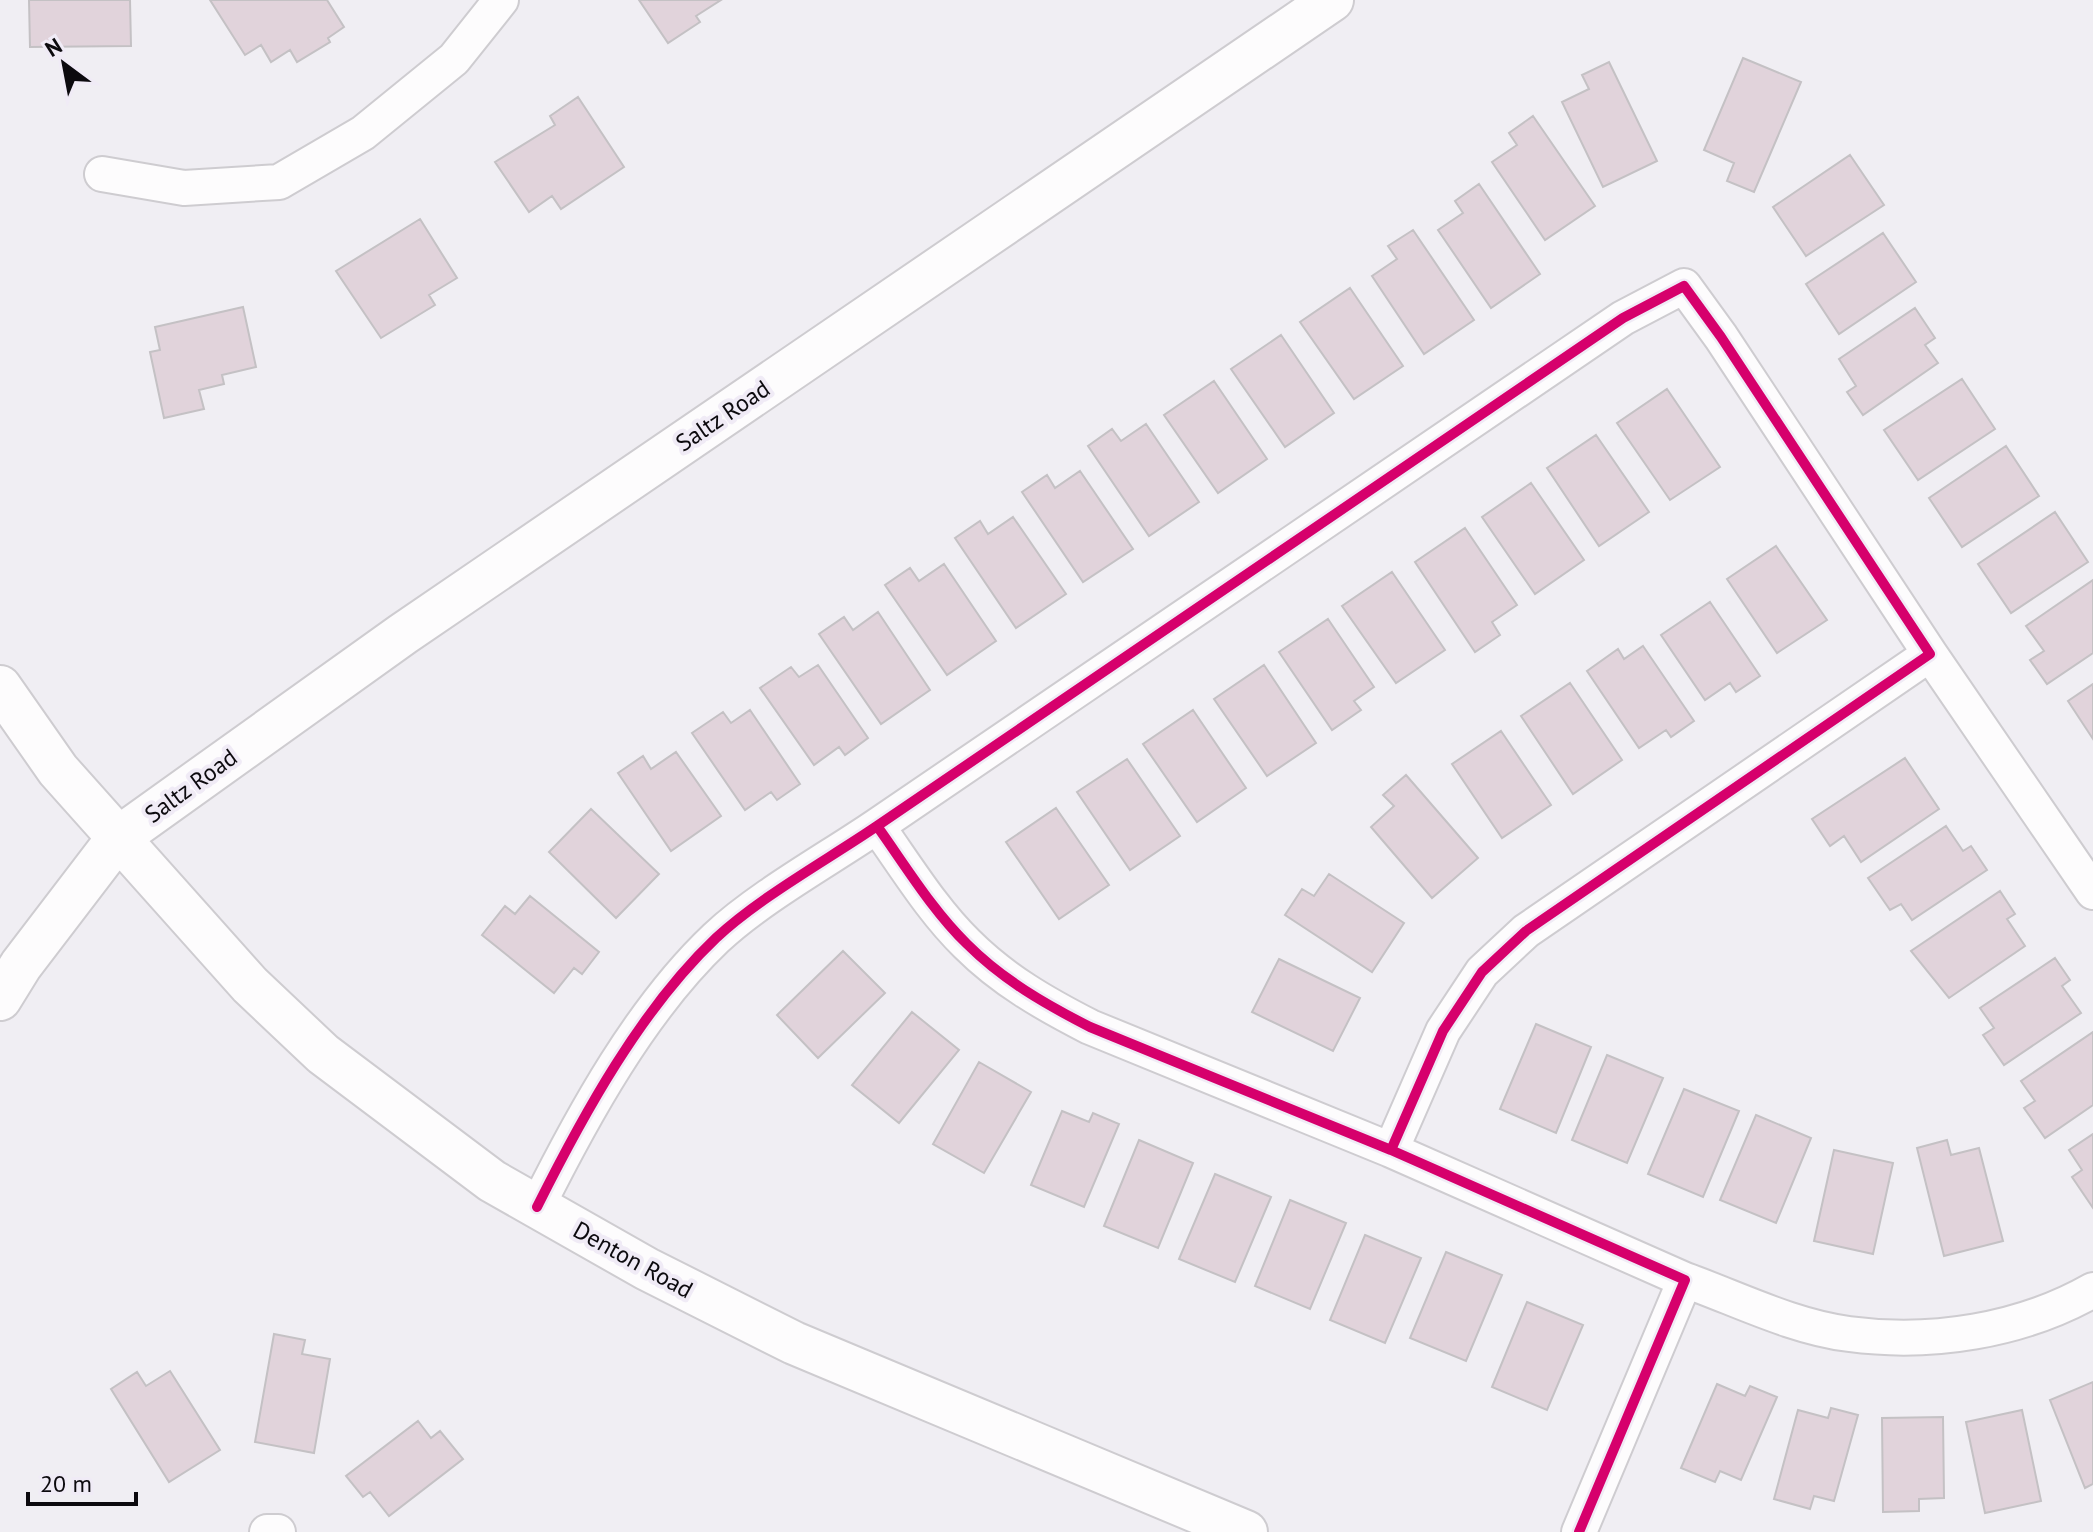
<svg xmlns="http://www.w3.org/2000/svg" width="2093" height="1532" viewBox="0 0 2093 1532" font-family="'PT Sans',sans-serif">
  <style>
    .building { fill: #e1d3db; stroke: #c4c1c4; stroke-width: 2 }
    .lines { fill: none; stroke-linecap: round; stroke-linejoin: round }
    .minor-casing { stroke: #ceccd0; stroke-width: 38 }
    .tertiary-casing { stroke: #ceccd0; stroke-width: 46 }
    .minor { stroke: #fdfcfd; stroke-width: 34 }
    .tertiary { stroke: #fdfcfd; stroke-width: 42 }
    .cycleway-casing { stroke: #f0ebf6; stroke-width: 15 }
    .cycleway { stroke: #d6006c; stroke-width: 10 }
    .labels { text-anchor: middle; stroke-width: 8; stroke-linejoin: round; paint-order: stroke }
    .street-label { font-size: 24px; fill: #0c0a0e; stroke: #f0ebf6 }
  </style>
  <rect width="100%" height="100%" fill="#f0eef3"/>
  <path class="building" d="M29,0H130L131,46L30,47Z
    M210,0H327L344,27L328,38L330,42L297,62L290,50L271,62L261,45L245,55Z
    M639,0H721L696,16L700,22L668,43Z
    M1743,58L1801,82L1754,192L1727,181L1734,163L1704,150Z
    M1609,62L1657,161L1603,187L1562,102L1589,89L1582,75Z
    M578,97L624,167L561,209L552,196L529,212L495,162L555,125L550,116Z
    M1533,116L1595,206L1545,240L1492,162L1517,145L1509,133Z
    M1850,155L1884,205L1806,256L1773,207Z
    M1479,184L1540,274L1491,308L1438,230L1463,213L1455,201Z
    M420,219L457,278L429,295L435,305L381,338L336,271Z
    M1413,230L1474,320L1424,354L1372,276L1397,259L1388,246Z
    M1883,233L1916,282L1839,334L1806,284Z
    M1350,288L1403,366L1354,399L1300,322Z
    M243,307L256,367L222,375L224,384L199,390L204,409L164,418L150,352L160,350L155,327Z
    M1915,308L1935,338L1925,345L1938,363L1863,415L1847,392L1856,386L1839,359Z
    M1281,335L1334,413L1285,447L1231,369Z
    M1962,379L1995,429L1918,480L1884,430Z
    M1214,381L1267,459L1218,493L1164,415Z
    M1667,389L1720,467L1670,500L1617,423Z
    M1146,424L1199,502L1149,536L1088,446L1112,429L1121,441Z
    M1596,435L1649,512L1599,546L1547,468Z
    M2006,446L2039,496L1962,547L1929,498Z
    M1080,471L1133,549L1083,582L1022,492L1047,475L1055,488Z
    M1531,483L1584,560L1535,594L1482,517Z
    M2055,512L2088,562L2011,613L1978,564Z
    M1013,517L1066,594L1016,628L955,538L980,521L988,534Z
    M1465,528L1517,605L1492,622L1500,635L1475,652L1415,562Z
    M1776,546L1827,620L1777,653L1727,579Z
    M944,564L996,641L947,675L885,585L910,568L919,581Z
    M1392,572L1445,650L1396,683L1342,606Z
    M2093,580V653L2047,684L2030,660L2044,651L2026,626Z
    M1710,602L1760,676L1736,692L1730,683L1705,700L1661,635Z
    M878,612L930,690L881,724L819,634L844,617L853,630Z
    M1328,619L1374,687L1354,701L1361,710L1332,730L1279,652Z
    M1643,646L1694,721L1671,737L1666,730L1639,748L1587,671L1618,649L1624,659Z
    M818,665L868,738L845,755L839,747L814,765L760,688L791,667L799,677Z
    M1264,665L1316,743L1267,776L1214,699Z
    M1570,683L1622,760L1573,794L1521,716Z
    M2093,684V739L2068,701Z
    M750,710L800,784L777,800L771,792L745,810L692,733L723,712L731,723Z
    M1193,710L1246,788L1197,822L1143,744Z
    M1501,731L1551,805L1502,838L1452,764Z
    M676,752L721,816L671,851L618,773L643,756L651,769Z
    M1905,758L1939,809L1861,862L1844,836L1830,846L1812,819Z
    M1127,759L1180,836L1130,870L1077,792Z
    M1406,775L1478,858L1432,898L1371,827L1394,806L1383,795Z
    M1056,808L1109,885L1059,919L1006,842Z
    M591,809L659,874L616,918L549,852Z
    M1946,826L1963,851L1971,846L1987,870L1912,920L1901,904L1890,910L1868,878Z
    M1329,874L1404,923L1372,972L1285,915L1302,889L1314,896Z
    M2000,891L2015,914L2007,919L2025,946L1949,998L1911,951Z
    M530,896L599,952L582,974L574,968L554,993L482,935L505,906L515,914Z
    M843,951L885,993L818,1058L777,1015Z
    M2055,958L2070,980L2062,986L2081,1013L2004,1065L1983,1035L1994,1028L1980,1008Z
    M1279,959L1360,998L1333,1051L1252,1012Z
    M912,1012L959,1050L899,1123L852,1085Z
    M1536,1024L1591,1047L1556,1133L1500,1109Z
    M2093,1032V1105L2045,1138L2024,1108L2035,1101L2021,1081Z
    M1607,1055L1663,1078L1627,1163L1572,1140Z
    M979,1062L1031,1092L984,1173L933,1144Z
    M1684,1089L1739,1111L1703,1197L1648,1174Z
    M1062,1111L1089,1122L1093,1113L1119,1124L1084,1207L1031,1185Z
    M1756,1115L1811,1138L1776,1223L1720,1200Z
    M2093,1134V1208L2072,1177L2082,1170L2069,1150Z
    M1139,1140L1193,1163L1158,1248L1104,1226Z
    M1947,1140L1951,1155L1979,1148L2003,1241L1944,1256L1917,1148Z
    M1834,1150L1893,1163L1873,1254L1814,1241Z
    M1215,1174L1271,1197L1235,1282L1179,1259Z
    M1290,1200L1346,1223L1310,1309L1255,1286Z
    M1365,1235L1421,1258L1385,1343L1330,1320Z
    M1446,1252L1502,1275L1466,1361L1410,1338Z
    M1527,1302L1583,1325L1547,1410L1492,1387Z
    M274,1334L305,1340L302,1354L330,1359L314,1453L255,1442Z
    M170,1371L220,1450L169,1482L111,1389L137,1372L146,1386Z
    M2093,1382V1484L2085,1488L2050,1400Z
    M1717,1384L1745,1396L1750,1386L1777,1397L1741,1480L1720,1471L1715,1482L1681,1468Z
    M1831,1408L1858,1415L1834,1501L1814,1496L1810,1509L1774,1499L1798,1410L1828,1418Z
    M2022,1410L2041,1501L1985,1513L1966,1422Z
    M1943,1417L1944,1498L1919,1499V1511L1883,1512L1882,1418Z
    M418,1421L431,1438L440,1431L463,1459L389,1516L370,1492L363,1497L346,1476Z"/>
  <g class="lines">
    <defs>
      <path id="minor" d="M102,174L184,188L279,182L363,133L454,59L501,0
        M1930,654L2093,892
        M877,826L1623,318L1684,286L1721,337L1930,654L1526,931L1482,972L1443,1031L1391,1150
        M537,1207C583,1115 641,1009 716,938C760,897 827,860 877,826C905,865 932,910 967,944C1003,980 1045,1004 1090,1027L1391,1150L1685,1280L1579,1532
        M1685,1280C1738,1299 1793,1327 1849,1334C1931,1345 2021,1331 2093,1290
        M267,1532H278"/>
      <path id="tertiary" d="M0,687L58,770L250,985L323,1054L492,1181L647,1269L794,1343L1246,1532
        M0,999L21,965L118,838L403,634L1332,0"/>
    </defs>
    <use href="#minor" class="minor-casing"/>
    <use href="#tertiary" class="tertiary-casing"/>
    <use href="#minor" class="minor"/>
    <use href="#tertiary" class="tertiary"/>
    <defs>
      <path id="cycleway" d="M877,826L1623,318L1684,286L1721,337L1930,654L1526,931L1482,972L1443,1031L1391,1150
        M537,1207C583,1115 641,1009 716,938C760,897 827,860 877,826C905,865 932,910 967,944C1003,980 1045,1004 1090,1027L1391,1150L1685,1280L1579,1532"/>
    </defs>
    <use href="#cycleway" class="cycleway-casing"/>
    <use href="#cycleway" class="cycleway"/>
  </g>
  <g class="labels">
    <g class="street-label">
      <text transform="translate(723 416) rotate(-34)" y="8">Saltz Road</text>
      <text transform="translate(191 786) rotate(-36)" y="8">Saltz Road</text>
      <text transform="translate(633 1260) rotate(29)" y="8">Denton Road</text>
    </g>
  </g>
  <g transform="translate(64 64) rotate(328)" stroke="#f0ebf6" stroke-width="6" paint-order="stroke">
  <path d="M0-6L14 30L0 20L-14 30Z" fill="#0c0a0e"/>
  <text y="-12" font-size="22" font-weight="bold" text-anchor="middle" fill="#0c0a0e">N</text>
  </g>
  <path d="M28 1492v12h108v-12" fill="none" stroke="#0c0a0e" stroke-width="4"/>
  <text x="40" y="1492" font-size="24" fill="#0c0a0e" stroke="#f0ebf6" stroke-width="6" paint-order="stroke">20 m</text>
</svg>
